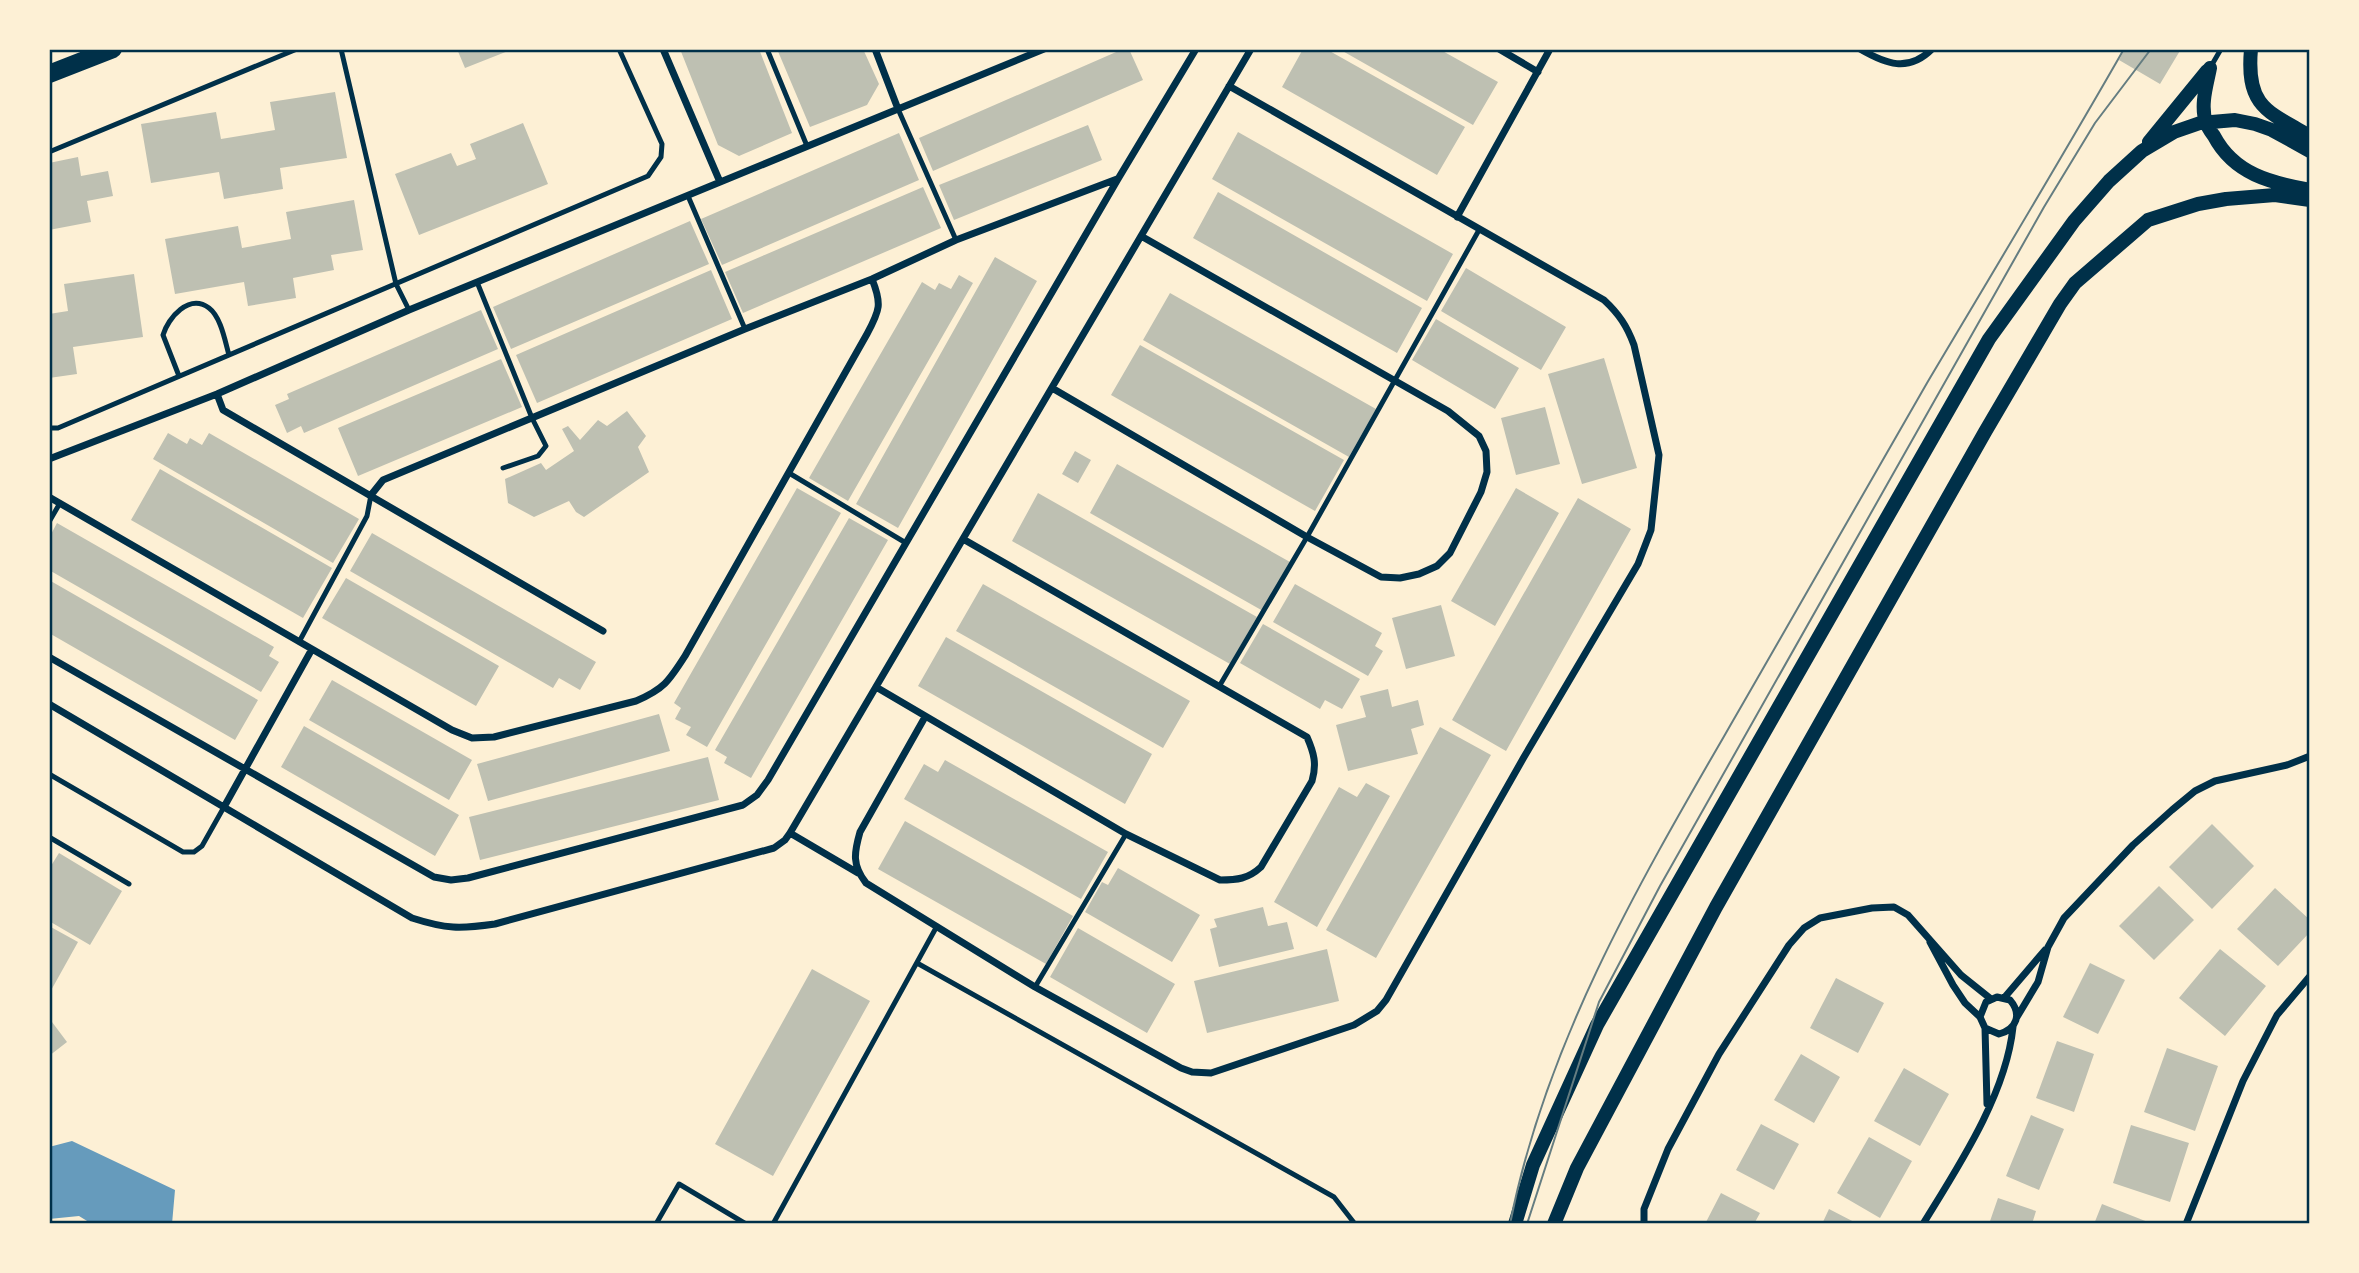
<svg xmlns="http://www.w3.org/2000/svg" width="2359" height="1273" viewBox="0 0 2359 1273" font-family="Jost,sans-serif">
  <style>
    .water { fill: #669bbc }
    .building { fill: #bec0b2 }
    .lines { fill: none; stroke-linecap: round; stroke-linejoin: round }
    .service { stroke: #003049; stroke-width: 5 }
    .minor { stroke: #003049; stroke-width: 7 }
    .secondary { stroke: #003049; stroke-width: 14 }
    .primary { stroke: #003049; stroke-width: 18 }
    .tram { stroke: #657d81; stroke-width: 2 }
    .neatline { fill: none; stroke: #003049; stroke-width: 2.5 }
  </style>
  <rect width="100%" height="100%" fill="#fdf0d5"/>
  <path class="water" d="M72,1141L175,1190L172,1224H92L79,1216L49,1219V1147Z"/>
  <path class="building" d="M457,49H513L465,68Z
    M680,49H759L792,133L739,156L718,145Z
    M777,49H863L879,84L867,105L810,127Z
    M1123,49H1129L1143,80L933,171L919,138Z
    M1303,49H1326L1465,127L1437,175L1282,87Z
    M1339,49H1439L1498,82L1473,125Z
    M2125,49H2181L2160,84L2119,60Z
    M335,92L347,158L280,168L283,189L224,199L219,172L151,183L141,124L216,112L221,139L275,130L270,102Z
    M523,123L548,184L419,235L395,174L451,153L457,166L476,159L470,144Z
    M1088,125L1102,160L954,220L939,185Z
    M1238,132L1453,254L1427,301L1212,179Z
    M899,133L919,180L722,265L701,219Z
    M78,157L81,176L108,171L113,196L87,201L91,222L49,230V163Z
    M923,187L941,228L743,313L725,272Z
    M1218,192L1422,308L1397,353L1193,238Z
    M354,200L363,250L331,255L334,270L293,278L296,298L248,306L244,282L175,294L165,239L238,226L242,248L291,239L286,212Z
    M690,221L709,264L511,349L493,307Z
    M995,257L1037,281L898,528L856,504Z
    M1466,268L1566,327L1541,370L1441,311Z
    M711,270L732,319L537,403L516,355Z
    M134,274L143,337L73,347L77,374L49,378V314L68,311L64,284Z
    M959,275L973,283L848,501L809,478L922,282L935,290L939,283L951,289Z
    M1170,293L1376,409L1349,457L1143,340Z
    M481,310L498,349L304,433L301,426L287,433L275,405L289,399L287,394Z
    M1436,319L1519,368L1495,409L1412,360Z
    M1140,345L1344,460L1315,511L1111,395Z
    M1604,358L1637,468L1582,484L1548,374Z
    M501,359L522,407L358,476L338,428Z
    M1545,407L1560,464L1516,475L1501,418Z
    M627,411L646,436L638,447L649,472L584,517L576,512L569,501L534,517L508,503L505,479L541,463L546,470L574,451L562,429L568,426L580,440L598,420L607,426Z
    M168,433L187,444L190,438L202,445L209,433L359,519L333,563L153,459Z
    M1075,451L1091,460L1078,483L1062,474Z
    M1117,464L1290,562L1263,611L1090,513Z
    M160,469L332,568L303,618L131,520Z
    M797,488L841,513L707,747L686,735L691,727L675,719L681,708L674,703Z
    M1516,488L1559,513L1495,626L1451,601Z
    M1038,493L1257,617L1230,664L1012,541Z
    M1578,498L1631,529L1506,751L1452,720Z
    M849,518L888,540L751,778L724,763L727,757L715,750Z
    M57,523L274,647L269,656L279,662L261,692L49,570V538Z
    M372,533L596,662L580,690L559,678L553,688L350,571Z
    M346,578L499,666L476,706L322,618Z
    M49,580L258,700L235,740L49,633Z
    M983,584L1190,701L1163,748L956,631Z
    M1295,584L1382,633L1375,646L1383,651L1368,676L1273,622Z
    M1441,605L1455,656L1406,669L1392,618Z
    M1263,624L1360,679L1342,709L1325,700L1320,709L1240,663Z
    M946,637L1152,754L1125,804L918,686Z
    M332,680L472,760L449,800L309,720Z
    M1388,689L1392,707L1418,700L1424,725L1411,729L1418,754L1348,771L1336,725L1366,717L1360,696Z
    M659,714L670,751L488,801L477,764Z
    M304,726L459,815L435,856L281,767Z
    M1440,727L1491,755L1376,958L1326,930Z
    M708,757L719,800L480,860L469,817Z
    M945,760L1108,852L1081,899L904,799L924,764L938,772Z
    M1366,783L1390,796L1317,927L1274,902L1339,787L1357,797Z
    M905,821L1073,916L1046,964L878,869Z
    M2212,824L2254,866L2212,909L2169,867Z
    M59,853L122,891L90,945L49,921V869Z
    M1118,868L1200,915L1172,962L1085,912L1102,882L1108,885Z
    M2159,886L2194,920L2154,960L2119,926Z
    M2275,888L2310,920V932L2278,966L2237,929Z
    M1263,907L1268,926L1287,922L1294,949L1219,967L1210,929L1217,927L1214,919Z
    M49,926L78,942L49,994Z
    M1078,928L1175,984L1147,1033L1050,977Z
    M1327,949L1339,1001L1207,1033L1194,981Z
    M2220,949L2266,986L2225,1036L2179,998Z
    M2090,963L2125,980L2098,1034L2063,1017Z
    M812,969L870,1001L773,1176L715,1144Z
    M1836,978L1884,1003L1858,1053L1810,1028Z
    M49,1018L67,1042L49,1056Z
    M2057,1041L2094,1054L2074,1112L2036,1098Z
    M2167,1048L2218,1066L2195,1131L2144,1112Z
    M1801,1054L1840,1077L1814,1123L1774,1100Z
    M1904,1068L1949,1094L1920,1146L1874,1121Z
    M2031,1115L2064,1129L2039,1190L2006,1176Z
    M1761,1124L1799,1144L1774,1190L1736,1170Z
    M2131,1125L2189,1143L2170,1202L2113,1183Z
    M1869,1137L1912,1161L1880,1218L1837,1193Z
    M1721,1193L1760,1213L1754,1224H1705Z
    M1998,1198L2036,1211L2032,1224H1989Z
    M2102,1204L2153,1224H2094Z
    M1829,1209L1858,1224H1822Z"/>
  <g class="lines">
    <path class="service" d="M341,49L396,284L409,310
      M767,49L807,146
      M2210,68L2221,49
      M898,109L956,240
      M49,152L297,49
      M688,196L745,329
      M477,282L532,418L546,446L538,456L503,468
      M179,376L163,335C168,318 189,293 209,308C221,317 225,341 229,355
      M49,428H58L648,176L661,157L662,144L619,49
      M789,473L906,543
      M49,522L60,503
      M299,642L367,516L371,495
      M1220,685L1307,537L1479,230
      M49,774L183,852H194L202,846L224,807
      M49,837L129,884
      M917,963L1334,1197L1355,1224
      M1035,987L1126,834
      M656,1224L679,1184L746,1224
      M773,1224L937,926"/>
    <path class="minor" d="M663,49L720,182
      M875,49L898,109
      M1499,49L1538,72
      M1860,49C1886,64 1908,73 1932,49
      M1457,217L1550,49
      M1052,388L1307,537L1381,577L1400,578L1419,574L1437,566L1450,553L1481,492L1487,472L1486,451L1479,436L1448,411L1141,236
      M217,394L223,410L603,631
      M49,459L217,394L409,310L1044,49
      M371,495L383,480L745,329L872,279L956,240L1117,179
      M49,497L452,730L472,738L494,737L636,701C664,689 669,681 685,656L867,334C880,310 882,304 872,279
      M49,657L434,877L451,880L468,878L743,805L757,795L768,780L1118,179L1196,49
      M876,687L1126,834L1220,880C1237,880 1248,879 1261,867L1312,781C1317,764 1314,753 1307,737L963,539
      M49,704L412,918C446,929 460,929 495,924L774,848L785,840L790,833L1251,49
      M925,717L860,832C854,853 852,865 866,883L1035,987L1181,1068L1192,1072L1211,1073L1354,1025L1377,1011L1386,1000L1524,757L1638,564L1651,530L1659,455L1634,345C1627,326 1619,314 1604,300L1229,86
      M224,807L312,649
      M790,833L858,873
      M1930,942L1953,985L1965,1003L1980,1017L1985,1028L1999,1034C2017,1029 2022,1014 2010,1000L1997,997L1986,1002L1980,1017
      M2004,998L2045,950
      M2017,1017L2038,982L2048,947L2064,918L2133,845L2172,810L2195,791L2215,781L2287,765L2310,756
      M1985,1028L1987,1104
      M1644,1224V1209L1668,1149L1719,1054L1789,945L1804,928L1820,918L1872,908L1894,907L1908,915L1961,975L1991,999
      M1923,1224C1958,1167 2006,1095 2013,1027
      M2186,1224L2243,1081L2277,1015L2310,976"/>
    <path class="secondary" d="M2251,49C2246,106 2266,111 2310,136
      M2210,68C2207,84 2200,105 2206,122C2207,127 2211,132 2214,136C2234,174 2271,183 2310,190
      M2149,142L2207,71
      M1515,1224L1533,1165L1597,1025L1989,339L2074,221L2109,181L2142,151L2174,132L2200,123L2235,120L2255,124L2272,130L2310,151
      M1554,1224L1577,1168L1716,907L1985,432L2060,304L2075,283L2148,220L2198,204L2226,199L2275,195L2310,200"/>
    <path class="primary" d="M49,74L113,49"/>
    <path class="tram" d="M1510,1224C1549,1025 1658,852 1757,679C1814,580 1870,481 1927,383C1993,272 2060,161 2124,49
      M1527,1224L1599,1002L1660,886L2044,207L2095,123L2151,49"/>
  </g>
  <rect width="2359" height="1273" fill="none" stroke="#fdf0d5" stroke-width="102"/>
  <rect x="51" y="51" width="2257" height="1171" class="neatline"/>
</svg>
